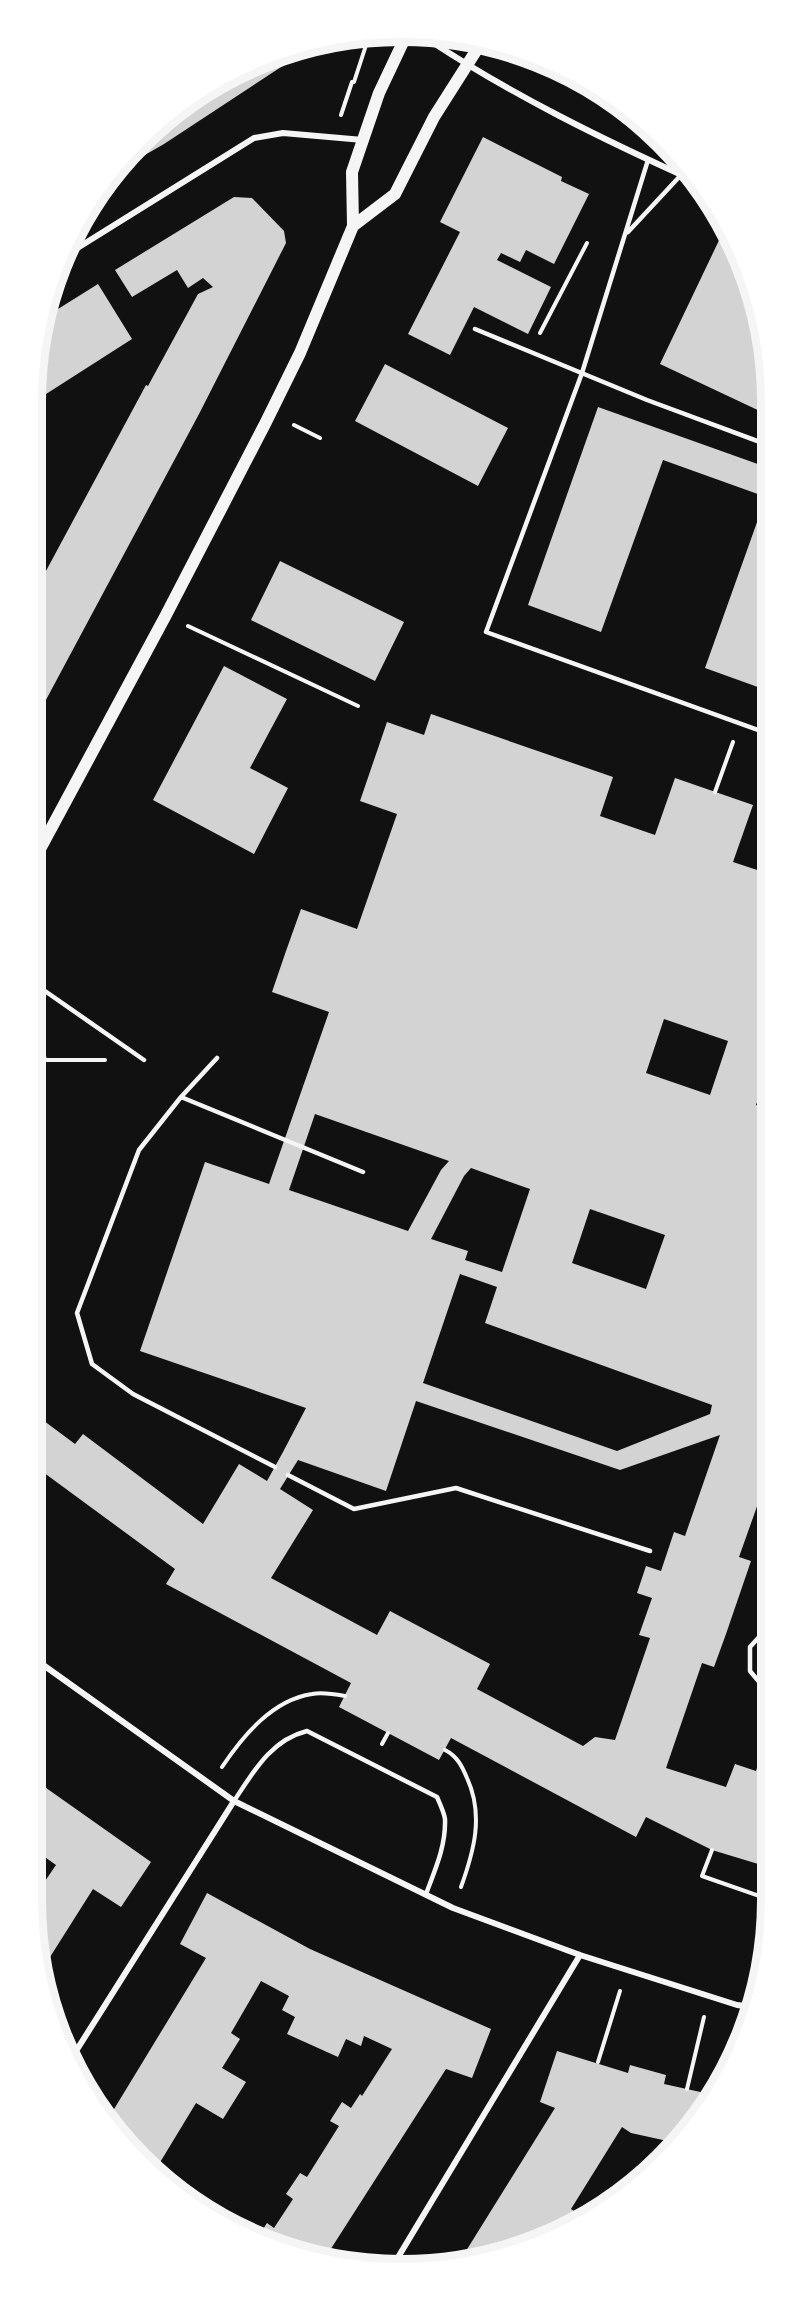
<svg xmlns="http://www.w3.org/2000/svg" width="803" height="2301" viewBox="0 0 803 2301" font-family="'Archivo Narrow',sans-serif">
  <style>
    .building { fill: #d3d3d3; fill-rule: evenodd }
    .lines { fill: none; stroke-linecap: round; stroke-linejoin: round }
    .path { stroke: #f5f5f5; stroke-width: 4 }
    .service { stroke: #f5f5f5; stroke-width: 4.5 }
    .minor { stroke: #f5f5f5; stroke-width: 6 }
    .secondary { stroke: #f5f5f5; stroke-width: 12 }
    .rim { fill: none; stroke: #f5f5f5; stroke-width: 8 }
  </style>
  <rect width="100%" height="100%" fill="#111"/>
  <path class="building" d="M307,50L164,144L110,175L216,81Z
    M483,137L562,177L561,181L589,194L554,264L526,250L520,262L501,253L497,260L551,287L528,334L474,307L450,355L408,334L460,232L440,222Z
    M234,197L252,198L284,231L286,243L199,414L32,726V597L146,385L148,386L198,294L213,287L203,278L188,288L177,270L132,297L115,270Z
    M723,232L733,238L768,353V415L660,364Z
    M98,284L132,339L32,403L42,319Z
    M385,364L508,428L478,486L355,421Z
    M598,407L769,468V691L705,668L766,497L663,460L601,632L528,605Z
    M32,469L40,483L32,492Z
    M280,561L404,622L375,681L251,620Z
    M224,666L287,699L250,768L288,788L254,854L153,800Z
    M431,714L613,777L600,816L655,835L675,778L753,805L733,862L769,874L770,1067L756,1105L770,1110L771,1467L739,1557L751,1561L726,1634L714,1667L702,1663L666,1768L726,1787L735,1764L756,1771L760,1759L771,1762V1896L757,1891L765,1866L712,1850L646,1817L636,1837L451,1738L439,1760L339,1707L351,1683L166,1584L175,1569L32,1464V1412L75,1444L83,1434L203,1524L239,1464L267,1481L283,1452L306,1408L140,1351L205,1162L269,1184L329,1012L272,992L286,951L301,909L357,929L397,814L360,801L387,722L424,735ZM664,1019L728,1041L710,1095L646,1073ZM315,1114L449,1161L441,1170L408,1231L289,1190ZM471,1168L530,1189L502,1272L465,1260L468,1251L431,1239L464,1176ZM590,1209L665,1235L646,1289L572,1263ZM460,1274L497,1287L485,1323L712,1405L710,1414L617,1451L423,1383ZM416,1401L620,1470L720,1435L685,1536L674,1532L661,1571L646,1566L637,1593L652,1598L639,1635L650,1638L615,1740L595,1737L583,1746L477,1689L490,1664L390,1611L377,1635L271,1578L313,1510L280,1489L298,1460L386,1491Z
    M32,1778L151,1862L121,1907L93,1889L45,1965L32,1900V1882L41,1887L56,1865L32,1848Z
    M207,1893L310,1949L491,2029L472,2078L446,2069L325,2258L258,2237L267,2223L274,2228L293,2199L286,2194L300,2173L307,2177L339,2126L330,2121L342,2102L351,2108L360,2094L362,2096L392,2049L364,2036L361,2046L346,2039L338,2057L287,2034L295,2017L282,2010L289,1996L261,1981L231,2033L240,2039L222,2068L246,2082L223,2119L196,2103L156,2169L124,2144L108,2119L206,1958L180,1944Z
    M557,2051L628,2073L630,2065L666,2075L664,2084L714,2095L709,2105L672,2142L631,2133L622,2127L571,2209L584,2218L497,2257L461,2259L555,2108L540,2102Z"/>
  <g class="lines">
    <path class="path" d="M354,82L369,36
      M341,115L352,82
      M540,333L587,243
      M294,425L320,438
      M188,626L358,706
      M715,792L733,742
      M32,1009L45,1060H105
      M382,1744L388,1733
      M445,1750C457,1756 462,1766 467,1778C484,1815 474,1851 461,1887
      M222,1767C243,1736 272,1700 312,1694C323,1692 334,1694 345,1696
      M712,1850L702,1876L771,1900
      M598,2062L620,1991
      M687,2089L704,2017"/>
    <path class="service" d="M648,160L582,373L486,632L769,734
      M628,232L681,175
      M475,329L647,400L768,445
      M32,982L144,1060
      M217,1058L181,1097L363,1172
      M181,1097L139,1150L77,1313L92,1364L133,1394L275,1467
      M288,1475L354,1509L456,1488L650,1551
      M771,1624L750,1647V1671L771,1696
      M234,1801C254,1771 271,1740 307,1731L437,1797C440,1804 444,1812 445,1819C446,1846 435,1870 426,1894"/>
    <path class="minor" d="M429,40C512,95 604,140 695,181
      M71,252L254,138L283,133L363,140
      M32,1657L234,1801L453,1908L580,1955L737,2005L754,2007
      M71,2059L234,1801
      M394,2264L580,1955"/>
    <path class="secondary" d="M353,226L395,194L434,117L481,43
      M32,864L166,615L266,422L300,353L353,226L352,172L379,93L405,38"/>
  </g>
  <path d="M0 0H803V2301H0ZM401 42H402A359 359 0 0 1 761 401V1900A359 359 0 0 1 402 2259H401A359 359 0 0 1 42 1900V401A359 359 0 0 1 401 42Z" fill="#fff" fill-rule="evenodd"/>
  <path class="rim" d="M401 42H402A359 359 0 0 1 761 401V1900A359 359 0 0 1 402 2259H401A359 359 0 0 1 42 1900V401A359 359 0 0 1 401 42Z"/>
</svg>
